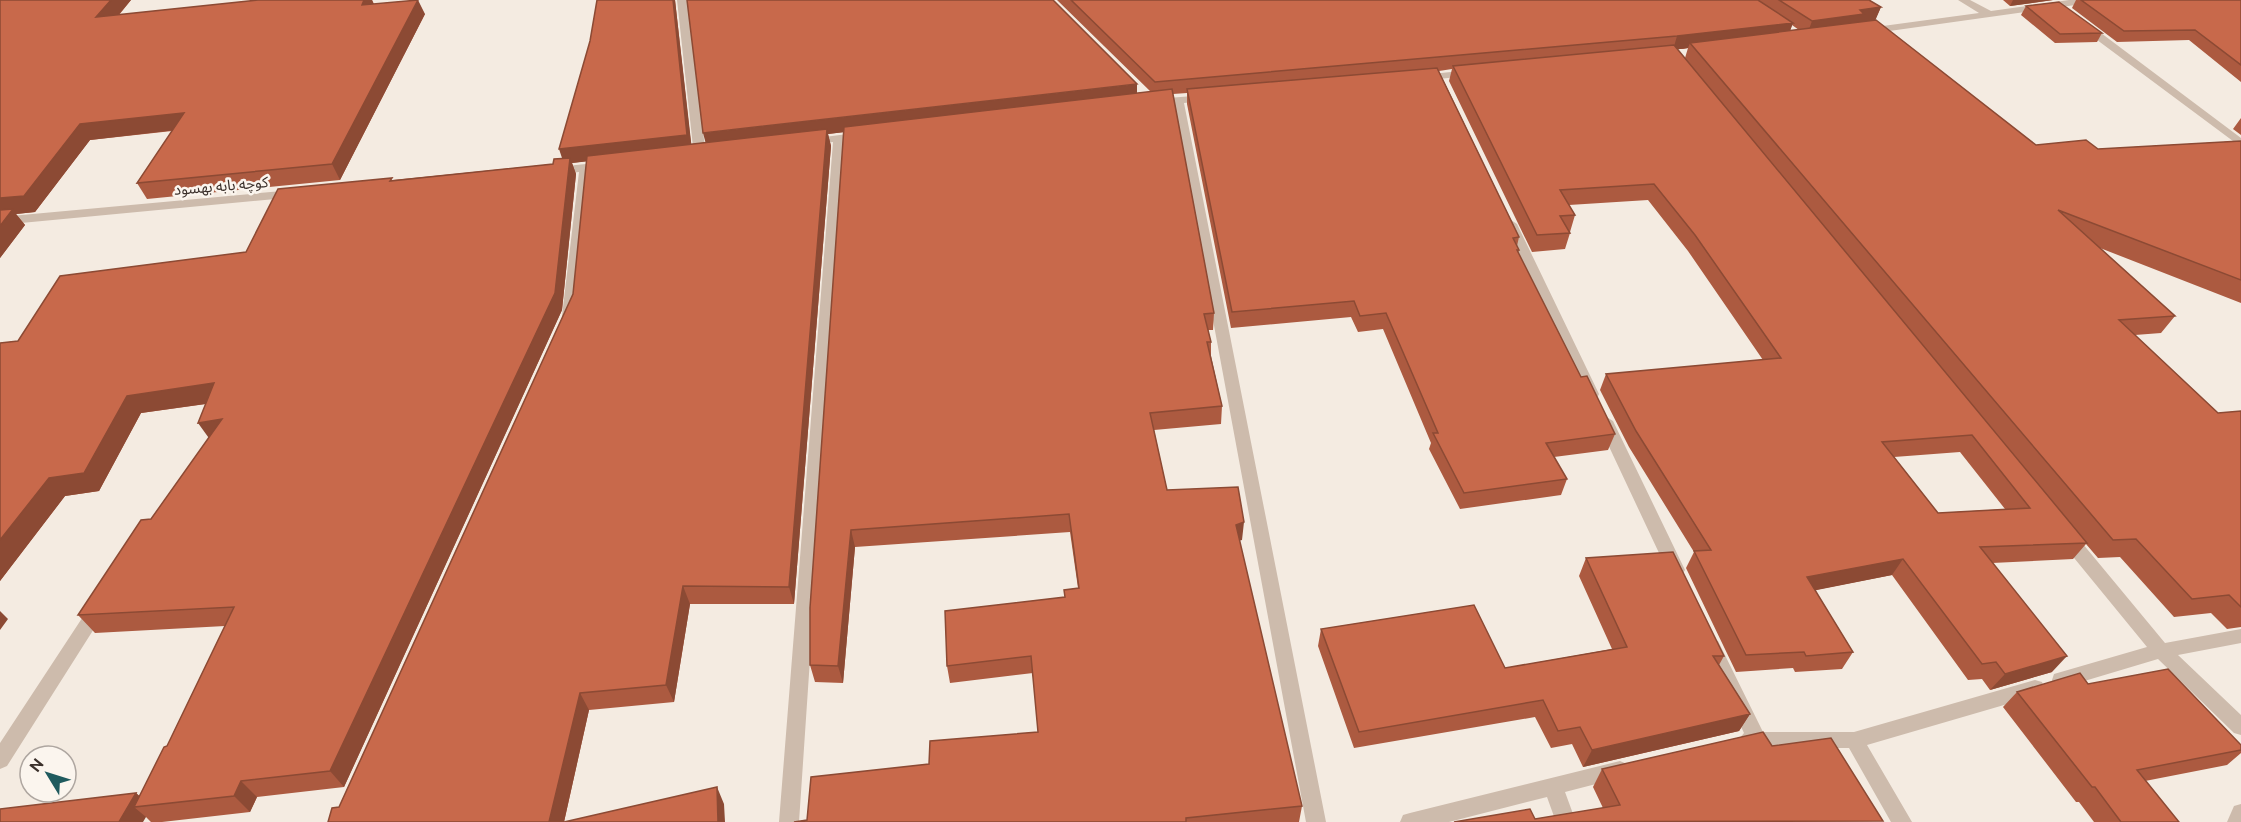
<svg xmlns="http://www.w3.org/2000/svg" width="2241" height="822" viewBox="0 0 2241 822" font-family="Ubuntu,'Noto Sans Arabic',sans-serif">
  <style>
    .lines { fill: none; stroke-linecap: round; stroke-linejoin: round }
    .street { fill: #cdbbac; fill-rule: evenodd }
    .wall { fill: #ac5a40; fill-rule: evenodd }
    .shaded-wall { fill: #8c4a34 }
    .building { fill: #c8694b; stroke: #8c4a34; stroke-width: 1.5; fill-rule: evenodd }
    .labels { text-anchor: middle; stroke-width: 5; stroke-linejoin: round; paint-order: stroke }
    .far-street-label { font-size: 15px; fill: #3b302b; stroke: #fbf5ee }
  </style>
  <rect width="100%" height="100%" fill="#f4ebe1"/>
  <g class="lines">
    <path class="street" d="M677,0H687L706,156L700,160L694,156Z
      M1958,0H1970L1991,11L2069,0H2095L2090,3L1868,34L1863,31L1868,28L1979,13Z
      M2081,24H2089L2241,138V147L2081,28Z
      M1471,70L1476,73L1475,75L1421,81L1416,78L1421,75Z
      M1206,95L1212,98L1210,100L1184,103L1326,822H1306L1173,104L1155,105L1149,102L1155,99Z
      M863,132L867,133V137L845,141L799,822H779L833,142L809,145L803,142L809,139Z
      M606,162L610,163V169L591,171L576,316L569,320L562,316L579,172L556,175L550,171L556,167Z
      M293,190L299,194L297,197L0,225V217Z
      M1511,220L1517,224L1599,394L1597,398L1592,399L1585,394L1505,224Z
      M1605,416L1613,421L1685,570L1682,575L1676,577L1670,575L1667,570L1597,421Z
      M2067,531L2073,532L2165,643L2241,629V643L2178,655L2241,715V735L2234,733L2158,659L2061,688L2054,686L2052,680L2054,674L2147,647L2061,542L2059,537L2061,532Z
      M98,601L104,603L107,608L104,613L7,766L0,769V743L92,603Z
      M1712,639L1718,641L1763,732H1854L2035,680L2042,682L2044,688L2042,694L2035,696L1867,745L1912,822H1891L1849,748H1748L1741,746L1738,740L1744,733L1703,646L1706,641Z
      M1620,761L1627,764L1630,770L1627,776L1565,792L1576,822H1556L1547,797L1449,822H1400L1403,815L1410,813Z
      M2241,804V822H2227L2234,806Z"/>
  </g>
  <path class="wall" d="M0,0H131L119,15L372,0L374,4L425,14L340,180L147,199L137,183L172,131L90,140L35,212L16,214L25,225L0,258Z
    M675,0L691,144L1151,92L1057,0H1869L1881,7L1875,20L2036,145L2098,149L2241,141V303L2100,248L2175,316L2161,333L2135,335L2218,413L2241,411V627L2227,629L2211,613L2174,617L2120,557L2098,558L2086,544L2073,559L1992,563L2052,672L1990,690L1982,679L1968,680L1892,575L1815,590L1853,652L1842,669L1795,672L1793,668L1736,672L1686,568L1694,552L1629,447L1600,390L1606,374L1763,360L1688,251L1648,200L1569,205L1575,215L1570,232V233L1565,249L1532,252L1449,81L1452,69L1439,71L1519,237L1517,246L1519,250L1518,253L1581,377L1615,434L1608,450L1554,457L1567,479L1561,495L1460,509L1429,449L1431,443L1383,329L1358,332L1351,317L1231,328L1187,104V93L1173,94L1214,313L1213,330H1208L1211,342V356L1222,406L1221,424L1154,430L1167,490L1242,540H1239L1302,806L1299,822H794L807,820L929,764L1038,732L1033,673L950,683L947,666L1065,597L1064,590L1078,588L1070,532L855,547L843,683L815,682L810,665L844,132L828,134L831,146L794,604H690L674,702L589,710L564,822L339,807L573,294L587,161L572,163L576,174L562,310L344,787L257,797L250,812L162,822H151L146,817L0,822L136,793L139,796L167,746L225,626L95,633L78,615L151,519L209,438L206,404L141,413L99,491L65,496L0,581V343L18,341L246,252L393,180L553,164L562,158L590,41ZM1792,25L1799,30L1790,31ZM1688,48L1685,58L1677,49H1683ZM1960,452L2005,509L1938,513L1894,457Z
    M2003,0H2053L2010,6Z
    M2076,0H2241V82L2189,40L2117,42L2072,8Z
    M2026,6L2102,33L2097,42L2055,43L2021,15Z
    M2241,118V135L2233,129Z
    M1586,558L1724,656L1719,665L1750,714L1739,731L1583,767L1572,744L1551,748L1535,717L1354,748L1318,646L1321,629L1505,668L1612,649L1579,576Z
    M2088,684L2241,745V753L2227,765L2145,781L2179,822H2094L2079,802H2076L2003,707L2017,692Z
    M1772,746L1883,821L1454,822L1535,819L1603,808L1593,787L1602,769Z"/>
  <path class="shaded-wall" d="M111,0H131L104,32L96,17Z
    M364,0H372L374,5H362Z
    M418,0L425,14L340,180L332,164Z
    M673,0H675L692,150L572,163L576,174L562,310L344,787L330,771L564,164L559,149Z
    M2013,0H2053L2010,6Z
    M1881,7L1875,21L1807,35L1812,21L1860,10Z
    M1793,23L1788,36L1690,43L1688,48L1673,50L1677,36Z
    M1137,84V98L828,134L831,146L794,604L789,587L707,148L703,133Z
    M184,113L193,128L90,140L35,212L16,214L25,225L0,258V198L80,124Z
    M214,383L226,401L141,413L99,491L65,496L0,581V540L49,478L127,396Z
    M222,419L211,441L198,423Z
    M1244,522L1242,540L1234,542L1236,525Z
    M851,530L855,547L843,683L838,666Z
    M1903,559L1892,575L1797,594L1807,577Z
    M683,586L690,604L674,702L666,685Z
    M0,611L8,619L0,630Z
    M2067,656L2052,672L1990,690L2005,674Z
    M580,693L589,710L564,822H549Z
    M1750,714L1739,731L1583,767L1592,750Z
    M241,781L257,797L250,812L234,796Z
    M717,787L724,804L725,822H718Z
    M136,793L150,805L134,807L146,817L143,822H119Z"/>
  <path class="building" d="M0,0H111L96,17L258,0H364L362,5L418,0L332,164L137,183L184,113L80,124L24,196L0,198Z
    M597,0H673L687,135L559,149L590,41Z
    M687,0H1053L1137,84L703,133Z
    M1071,0H1758L1793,23L1677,36L1155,82Z
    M1779,0H1869L1881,7L1860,10L1864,14L1812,21Z
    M2081,0H2241V65L2195,30L2124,31Z
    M2059,2L2102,33L2060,34L2026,6Z
    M1876,20L2036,145L2086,140L2098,149L2241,141V280L2058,210L2175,316L2119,320L2218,413L2241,411V607L2229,595L2192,599L2136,539L2113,540L1690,43Z
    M1674,45L2087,543L1980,547L2067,656L2005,674L1996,662L1982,664L1903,559L1807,577L1853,652L1806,656L1804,652L1746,655L1694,551L1711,550L1636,431L1606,374L1781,358L1695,235L1654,184L1560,190L1575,215L1560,216L1570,233L1537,235L1453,66ZM1972,435L2030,508L1938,513L1882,442Z
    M1437,68L1519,237L1513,238L1519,250H1517L1581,377L1587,376L1615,434L1546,443L1567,479L1464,493L1433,433H1438L1386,313L1360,316L1354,301L1232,312L1187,89Z
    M1172,89L1214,313L1204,314L1211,342H1207L1222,406L1150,413L1167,490L1238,487L1244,522L1236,525L1302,806L1186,818V822H794L807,820L811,777L929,764L930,741L1038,732L1031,656L947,666L945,611L1065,597L1064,590L1079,588L1069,514L851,530L838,666L810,665V608L844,127Z
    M827,129L789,587L683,586L666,685L580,693L549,822H328L332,808L339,807L573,294L587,156Z
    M570,158L555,293L330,771L241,781L234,796L134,807L164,747L167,746L234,607L78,615L141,520L151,519L222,419L198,423L214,383L127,396L84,473L49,478L0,540V343L18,341L60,276L246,252L278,189L392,178L390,181L553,164L554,159Z
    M13,209L0,226V210Z
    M1673,552L1724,656H1713L1750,714L1592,750L1580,727L1558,731L1543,700L1359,732L1321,629L1474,605L1505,668L1627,647L1586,558Z
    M2168,669L2241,745V750L2137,770L2179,822H2121L2095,787H2092L2017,692L2080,673L2088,684Z
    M1763,732L1772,746L1831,738L1883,821L1454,822L1530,809L1535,819L1620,805L1602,769Z
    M717,787L718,822H564Z
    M136,793L119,822H0V809Z"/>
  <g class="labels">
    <g class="far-street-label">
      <text transform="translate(221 186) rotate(-5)" y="5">کوچه بابه بهسود</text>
    </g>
  </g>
  <g transform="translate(48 774) rotate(308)"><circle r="28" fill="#fbf5ee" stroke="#aea6a0" stroke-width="1.5"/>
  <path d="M0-4.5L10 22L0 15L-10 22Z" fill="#1f5a5e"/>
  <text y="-9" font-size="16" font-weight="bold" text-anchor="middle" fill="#3b302b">N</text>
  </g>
</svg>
